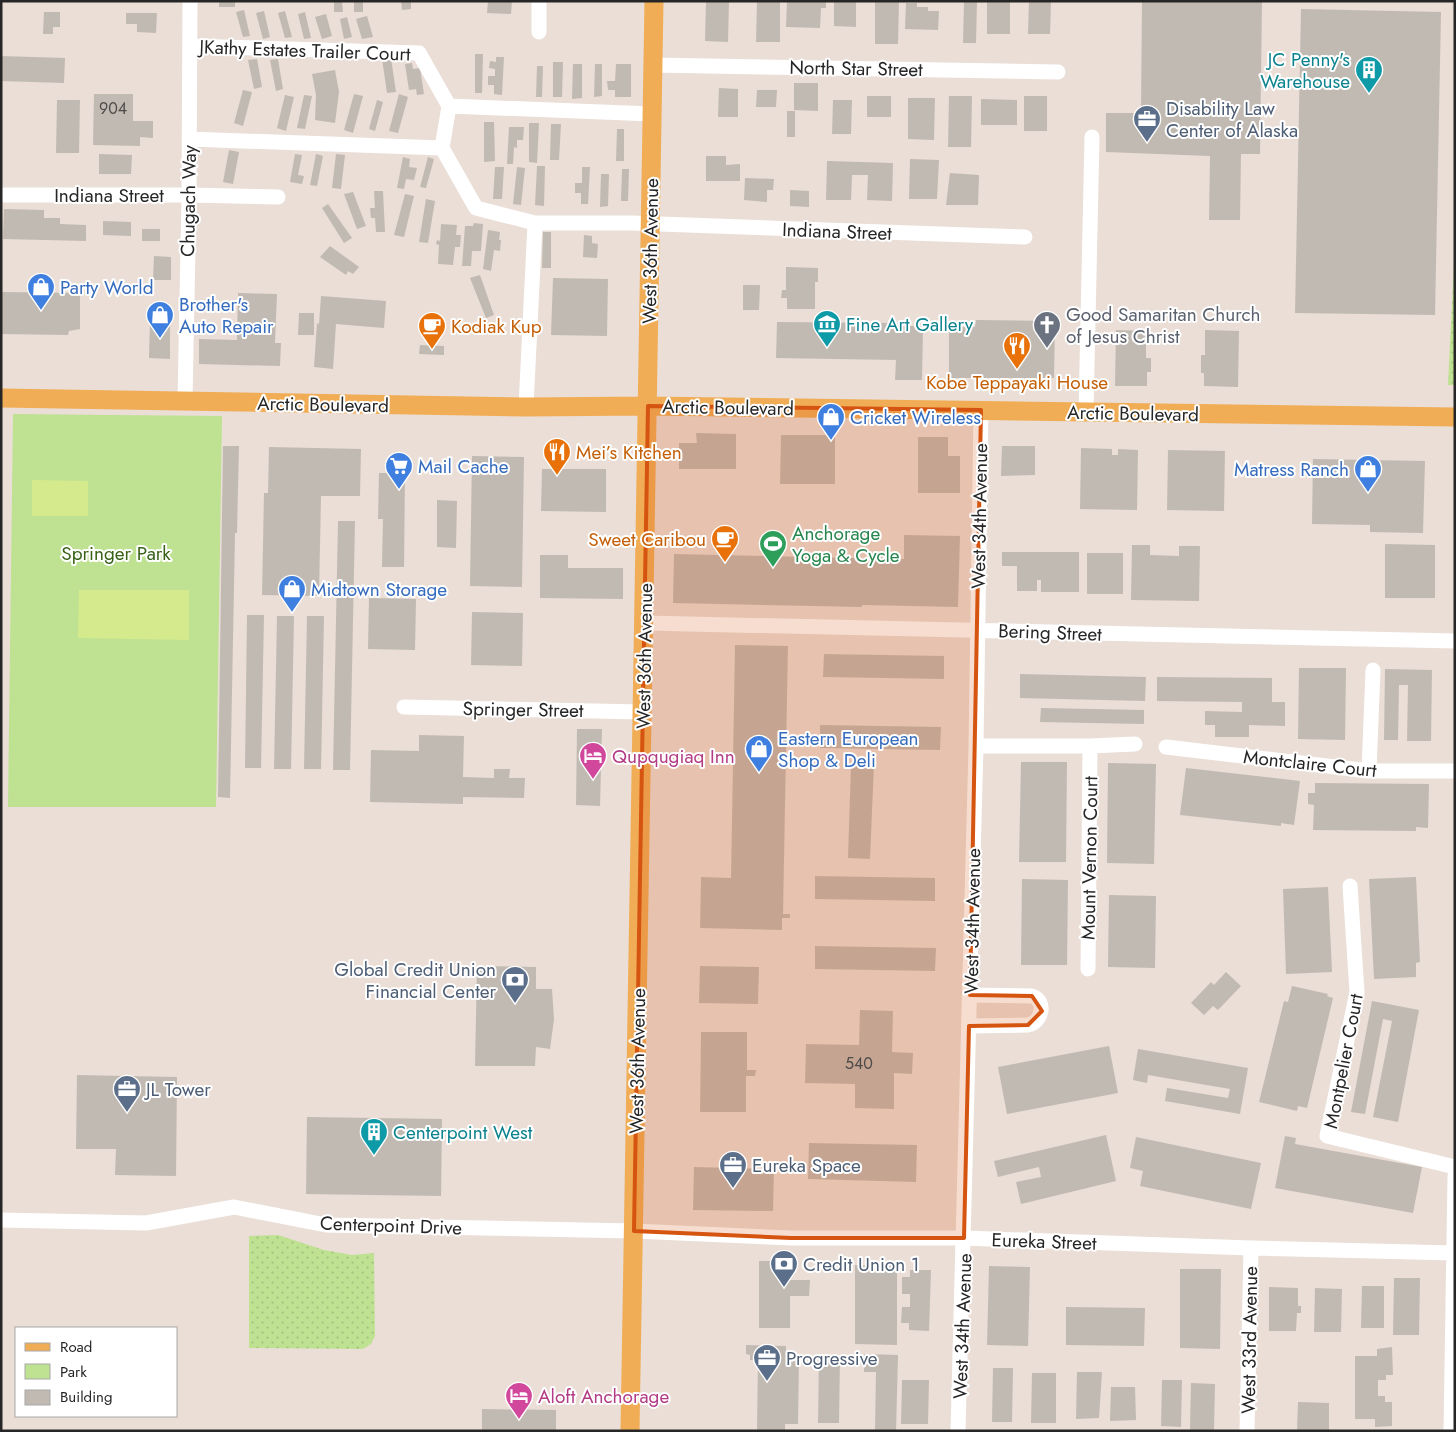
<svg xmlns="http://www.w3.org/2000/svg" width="1456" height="1432" viewBox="0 0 1456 1432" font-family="Jost,sans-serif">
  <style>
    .grass { fill: url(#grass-dots) }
    .park { fill: #bee292 }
    .pitch { fill: #d5ea8d }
    .building { fill: #c1bab3 }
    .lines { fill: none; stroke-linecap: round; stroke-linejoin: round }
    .minor { stroke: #fff; stroke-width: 15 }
    .major { stroke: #f1ad55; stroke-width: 19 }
    .marked { fill: #d5540f; fill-opacity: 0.2; stroke: #d5540f; stroke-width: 4; stroke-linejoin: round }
    .labels { text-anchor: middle; stroke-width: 4; stroke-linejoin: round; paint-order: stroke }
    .number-label { font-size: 16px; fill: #4d4b49 }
    .street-label { font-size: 19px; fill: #262626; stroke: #fff }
    .culture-label { font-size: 19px; fill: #0d838f; stroke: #fff; text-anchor: start }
    .service-label { font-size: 19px; fill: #4e5e75; stroke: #fff; text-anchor: start }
    .shop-label { font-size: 19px; fill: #366cbe; stroke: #fff; text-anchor: start }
    .worship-label { font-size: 19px; fill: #5b616d; stroke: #fff; text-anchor: start }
    .food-label { font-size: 19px; fill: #c56008; stroke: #fff; text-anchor: start }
    .leisure-label { font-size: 19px; fill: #27864d; stroke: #fff; text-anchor: start }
    .park-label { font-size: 19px; fill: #376218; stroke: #fff }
    .hotel-label { font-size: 19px; fill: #b23c85; stroke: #fff; text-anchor: start }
  </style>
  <defs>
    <pattern id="grass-dots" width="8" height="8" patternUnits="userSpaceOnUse" patternTransform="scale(1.25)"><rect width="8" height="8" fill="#bee292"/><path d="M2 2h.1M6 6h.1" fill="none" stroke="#a3c27e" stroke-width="1.8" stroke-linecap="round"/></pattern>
  </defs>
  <rect width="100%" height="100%" fill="#eaded7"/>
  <path class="grass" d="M1455,243V385H1448Z
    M278,1235L324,1250L352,1255L374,1253L375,1336L371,1344L363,1349L249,1348V1236Z"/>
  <path class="park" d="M13,414L222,416L216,807H8Z"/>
  <path class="pitch" d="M32,480L88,481V516H32Z
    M79,590H189V640L78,638Z"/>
  <path class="building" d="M219,1H235V7H219Z
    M334,1H342L343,12H334Z
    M354,1H363V12H354Z
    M401,1H411V9L402,10Z
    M488,1H512L511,14L487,13Z
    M706,1H729L728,42L705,41Z
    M757,1H780V42H756Z
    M787,1H826V8H821L820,28L786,27Z
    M834,1H856V27L834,26Z
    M875,1H899L898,44H875Z
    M964,1H977L976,43H963Z
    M987,1L1010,2V34H987Z
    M1029,1H1051L1050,34H1028Z
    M1142,1H1262L1260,154H1241L1240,220H1209L1210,156L1106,152V113H1141Z
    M906,3H917V7H928V11H939L938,30L905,29Z
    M1301,9L1441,12L1435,315L1295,313Z
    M244,10L250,36L243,37L236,12Z
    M264,11L270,37L263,39L256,13Z
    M285,11L292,37L285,38L278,13Z
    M44,12H60V27H53V34H43Z
    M305,12L311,38L304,39L298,14Z
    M126,13H157L156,33L137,32V24H126Z
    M326,14L332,36L322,39L315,17Z
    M367,16L373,37L362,39L356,19Z
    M347,17L352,37L344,39L340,19Z
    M475,54H483L482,93H475Z
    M1,56L65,58L64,83L1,81Z
    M496,57H504L502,95L494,94V85H488V76H495V69L489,68L490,61L496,62Z
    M391,58L396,92L387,93L382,59Z
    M257,59L262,87L254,89L248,60Z
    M278,59L283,89L276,91L270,60Z
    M553,62H563L562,97H553Z
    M412,63L413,69L420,68L424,94L417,95L416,89L409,90L405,64Z
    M573,64H582V98L572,99Z
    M595,64H602V96L594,97Z
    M616,64H631V97H615V90H608L607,81H615Z
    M537,66H543L542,97H536Z
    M335,70L339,92L335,123L315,120L316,95L312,74Z
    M794,83H818V111L794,110Z
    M719,88L738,89V117H718Z
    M243,90L252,92L243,126L234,123Z
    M757,90H777L776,107H756Z
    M94,94H133V121H153V138L140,137V146L93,145Z
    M354,94L363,96L353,133L344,130Z
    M399,94L408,97L398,133L389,131Z
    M285,95L294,97L286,131L277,128Z
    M304,95L312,96L305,129L297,128Z
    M867,96H891V117H867Z
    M949,96H972L971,147H948Z
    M1024,96H1047V131H1024Z
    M908,98H935L934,140L908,139Z
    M981,99L1017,100V125H981Z
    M57,100H80L79,153H56Z
    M377,100L383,102L375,131L369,129Z
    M833,100H852L851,134H832Z
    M787,111H795V137H787Z
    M484,122H494L495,161L484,162Z
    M529,123H539L537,163L529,162Z
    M551,124H561L559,160H550Z
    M509,127H524L523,140H517V148L514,147L513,164H507Z
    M617,129H624V161H616Z
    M229,150L239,152L233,184L223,182Z
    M99,154L132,155L131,174H99Z
    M295,154L302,155L298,175L304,176L302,184L290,182Z
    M316,154L323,156L317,186L310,185Z
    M336,154L345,155L341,189L332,188Z
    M706,156H726V165L740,164V181H706Z
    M403,157L410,159L409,167L417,168L414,180L406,179L404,189L397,188Z
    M428,157L434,159L426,188L420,187Z
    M910,159L939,160L937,199H909Z
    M827,161L893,163L892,201L867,200L868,175H852L851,200H826Z
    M537,166H545L544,206L535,205Z
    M495,167H504L502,199H493Z
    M517,167L525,168L521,205L513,204Z
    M582,167H590L588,204H581V193H575V183H582Z
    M622,169H629L628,201H621Z
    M950,173L979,175L978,205H946Z
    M601,174H609L608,206L600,207Z
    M745,178L774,179L773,190H767V202L744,200Z
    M790,190L809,191V207L790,206Z
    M374,191H383L385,232H376L375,218H371L370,208H375Z
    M353,192L366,226L357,229L344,194Z
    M405,194L414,196L404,237L394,235Z
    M426,199L435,201L428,243L419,242Z
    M328,204L352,238L344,243L322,208Z
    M4,209L44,210V218H60V224L86,225V241L3,239Z
    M103,221L131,222V236L103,235Z
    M474,223L483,224L481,251H472L471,266H462L465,226H473Z
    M441,224L457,225L456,235H461L460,247H455L453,265L438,264L439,245L436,244L437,240L440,241Z
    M142,229H160V241H142Z
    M488,230L500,232L499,240H501L500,251L494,250L491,271L483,269Z
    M543,232H551V268H542Z
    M584,235L592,236V243L598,244L597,258L583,257Z
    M330,246L359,267L353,274L348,271L346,275L320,257Z
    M154,256L171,257V280H153Z
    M786,267L818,268V282H815V309H787V298H781L782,290H786Z
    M480,275L494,315L486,318L470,278Z
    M553,278L608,279L607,336L551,335Z
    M743,285H760L759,310H743Z
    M1,292L80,293V329L69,331L68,335L1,334Z
    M238,293L277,294L275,343H281L280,366L199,364V339L237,340Z
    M321,296L386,301L384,328L336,324L333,369L314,367L317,323L319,324Z
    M299,313H314V335H298Z
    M150,320H170V359L149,358Z
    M976,320L1055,321L1054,378H949V327H975Z
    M777,322L896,323V326H923L922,380H895L896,360L776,358Z
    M1116,330L1146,331V358H1151V372H1147V386H1115Z
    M1205,330L1239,331L1238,387L1204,386V373H1201V355H1205Z
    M420,345L444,346V355L419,354Z
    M696,433L736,434V469H679V443H697Z
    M781,435H835V484H780Z
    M918,437H948V456H960V493H918Z
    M223,446H239L237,533H235L230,798L218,797Z
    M1002,446H1035V475L1001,476Z
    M269,447L361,449L360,496H321L319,596L262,595L264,493H268Z
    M1081,448L1112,449V455H1118V449L1138,450L1137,510L1080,509Z
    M1168,450L1225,451L1224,511L1167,510Z
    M472,456L524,457L522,587L470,586Z
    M1313,459L1425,461L1423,533L1370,532V525L1312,524Z
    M542,469H606V512L541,511Z
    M379,473H405L404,567H382L383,519H378Z
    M437,500L457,501L456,548L437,547Z
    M338,521H355L350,770H333Z
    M904,535L960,536L958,607L862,605V607L673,603L674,554L904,559Z
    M1385,544L1435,545V598H1385Z
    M1132,545H1150V555L1179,556V546H1200L1199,601L1131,600Z
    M1002,552H1079V592H1041V580H1037V591H1017V566H1002Z
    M1087,553H1123V594H1087Z
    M540,555H568V568H623V599L540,598Z
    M369,598L416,599L415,650L368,649Z
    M472,612L523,613L522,666L471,665Z
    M247,615H264L261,768H245Z
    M277,616H294L291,769H274Z
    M307,616H324L321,769H304Z
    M735,645L788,646L783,914H790V918H782V930L700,928L701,877L731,878Z
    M824,654L944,656V679L823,677Z
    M1299,668H1346L1345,740L1298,739Z
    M1385,669L1432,670L1431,741H1407L1408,685H1399L1398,740H1384Z
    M1020,674L1146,677L1145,701L1020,698Z
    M1157,677L1272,678V702H1285V726L1249,725V737H1215V725H1205V711L1242,712V702L1157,701Z
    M1041,708L1144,710V724L1040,722Z
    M820,725L941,727L940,750L820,748Z
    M577,729H602L600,806L576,805Z
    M419,735L464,736L463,777L494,778V769H510L509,778H525L524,798L463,797V804L370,802L371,750L419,751Z
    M1021,762H1067L1066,862H1019Z
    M1108,763L1156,764L1154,864L1107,863Z
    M851,764H874L870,859L848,858Z
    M1186,768L1300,781L1294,825L1281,823V826L1180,815Z
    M1315,783L1429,784L1428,828L1416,827V831L1313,830L1314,805L1308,804V793H1315Z
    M815,876L935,878V901L815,899Z
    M1416,877L1420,962L1416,963V977L1374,979L1369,879Z
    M1022,879L1068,880L1067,965H1021Z
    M1328,887L1332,972L1286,974L1283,889Z
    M1109,895L1156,896L1155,968L1108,967Z
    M815,946L936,948L935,971L815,969Z
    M477,966L536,967V989H552L554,1019L550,1049L536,1047L535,1066H475Z
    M700,966L759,967L758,1004L699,1003Z
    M1226,972L1241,986L1218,1010L1213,1006L1204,1015L1191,1003L1211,982L1214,985Z
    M1292,986L1328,994L1327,996L1333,998L1307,1108L1298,1106L1297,1111L1259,1102L1284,1001L1288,1002Z
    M1372,1001L1419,1010L1398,1122L1373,1117L1392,1021L1383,1019L1365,1114L1351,1112Z
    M860,1010L893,1011L892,1052L913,1053L912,1074L894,1073V1109L855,1108V1084L805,1083L806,1044L859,1045Z
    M701,1032H747V1070H756L755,1076H746V1112H700Z
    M1109,1046L1118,1093L1007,1114L998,1067Z
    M1138,1049L1248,1068L1240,1114L1165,1101L1167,1088L1228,1098L1230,1089L1148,1075L1147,1083L1133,1080Z
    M77,1075L177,1077L176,1176L115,1175L116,1149H76Z
    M307,1117L442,1119L441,1196L306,1194Z
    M1106,1135L1116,1181L1021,1204L1016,1182L1041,1177L1039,1167L998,1177L994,1161Z
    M1285,1136L1296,1138L1295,1144L1422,1167L1413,1213L1275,1188Z
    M1136,1137L1261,1163L1251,1209L1140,1186L1143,1171L1130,1168Z
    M809,1143L917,1145L916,1182L808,1179Z
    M694,1167L774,1169L773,1211L693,1210Z
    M759,1261H790V1280H810L809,1296H790V1328H759Z
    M855,1265H897V1345L855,1344Z
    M989,1266L1030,1267L1028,1346L987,1345Z
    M1180,1269H1221L1220,1349L1180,1348Z
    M910,1270H931L929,1331L909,1330V1323H901L902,1307H910V1294H902V1277H910Z
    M1394,1278H1420L1419,1335H1393Z
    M1362,1286H1384V1328H1361Z
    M1269,1287L1298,1288V1306H1301V1313H1297L1296,1331H1269Z
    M1315,1288L1342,1289L1341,1332H1314Z
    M1066,1307L1145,1308L1144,1346L1066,1345Z
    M746,1345L786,1346V1355L799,1356L798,1424H785V1431H757L758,1360H750V1355L746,1354Z
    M1392,1347L1393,1375H1386V1380H1378V1396H1385V1402H1392V1426L1375,1427V1419H1355V1356H1377V1349Z
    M864,1354L898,1355L896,1431H875L876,1372H864Z
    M819,1357H840L839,1423H818Z
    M993,1368H1013L1012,1422H992Z
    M1077,1372H1102L1099,1418L1076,1419Z
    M1032,1373H1056V1423H1031Z
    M902,1380H929L928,1424H901Z
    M1162,1380H1182L1181,1427L1161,1426Z
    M1191,1383L1215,1384L1214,1430H1190Z
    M1111,1387H1135L1136,1420L1110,1421Z
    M1298,1402L1329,1403V1431H1297Z
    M482,1409L556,1410V1431H482Z"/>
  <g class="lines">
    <path class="minor" d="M539,32V1
      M190,46L419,53L449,106L652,114
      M653,65L1058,72
      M449,106L442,148L476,208L535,223H632L1025,237
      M189,139L442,148
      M1,195H189L278,197
      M185,401L189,195L190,1
      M526,407L535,223
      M1086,412L1092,137
      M645,623L1455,641
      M404,707L642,712
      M976,746H1090L1135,744
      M1166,747L1369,771H1455
      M1369,771L1373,670
      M1350,886L1357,992L1327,1136L1455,1167
      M1088,969L1090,746
      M969,1026L1028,1025C1042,1022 1047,1001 1032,996L970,995
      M1,1220L146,1223L234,1207L326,1225L634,1231L791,1238H964L1251,1248L1455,1253
      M958,1431L976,746L981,410
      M1247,1431L1251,1248
      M1451,1431L1455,1176"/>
    <path class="major" d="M1,398L526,407L648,406L1455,417
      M630,1431L654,1"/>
  </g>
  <path class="marked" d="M648,406L981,410L970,995L1032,996L1042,1011L1028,1025L969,1026L964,1238H791L634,1231Z"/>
  <defs>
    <symbol id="building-pin" viewBox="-11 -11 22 30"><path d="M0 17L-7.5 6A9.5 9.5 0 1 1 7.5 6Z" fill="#0f9aa8" stroke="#fff"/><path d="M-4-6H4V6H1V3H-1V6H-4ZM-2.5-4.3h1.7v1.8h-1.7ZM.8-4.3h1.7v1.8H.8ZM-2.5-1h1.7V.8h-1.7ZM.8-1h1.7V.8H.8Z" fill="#fff"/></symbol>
    <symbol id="office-pin" viewBox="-11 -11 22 30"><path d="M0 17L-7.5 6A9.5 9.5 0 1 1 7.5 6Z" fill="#5c6f8a" stroke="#fff"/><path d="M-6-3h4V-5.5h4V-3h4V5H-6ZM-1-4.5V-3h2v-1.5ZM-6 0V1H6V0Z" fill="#fff"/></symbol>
    <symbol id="shop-pin" viewBox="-11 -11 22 30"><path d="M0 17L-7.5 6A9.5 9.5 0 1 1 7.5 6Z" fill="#3f7fe0" stroke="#fff"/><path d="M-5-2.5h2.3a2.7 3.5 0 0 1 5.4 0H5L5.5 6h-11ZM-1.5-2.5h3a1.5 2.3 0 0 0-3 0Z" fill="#fff"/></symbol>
    <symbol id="museum-pin" viewBox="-11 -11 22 30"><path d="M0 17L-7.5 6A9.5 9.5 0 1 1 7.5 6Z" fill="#0f9aa8" stroke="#fff"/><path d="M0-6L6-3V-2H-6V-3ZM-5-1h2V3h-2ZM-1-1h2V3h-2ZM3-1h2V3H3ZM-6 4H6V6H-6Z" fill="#fff"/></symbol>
    <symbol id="church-pin" viewBox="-11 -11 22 30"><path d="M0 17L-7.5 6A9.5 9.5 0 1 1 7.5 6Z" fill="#6b7280" stroke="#fff"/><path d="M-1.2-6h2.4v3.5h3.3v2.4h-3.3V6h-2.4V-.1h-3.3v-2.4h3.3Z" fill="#fff"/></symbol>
    <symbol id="cafe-pin" viewBox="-11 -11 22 30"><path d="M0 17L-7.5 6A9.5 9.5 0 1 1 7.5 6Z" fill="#e8710a" stroke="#fff"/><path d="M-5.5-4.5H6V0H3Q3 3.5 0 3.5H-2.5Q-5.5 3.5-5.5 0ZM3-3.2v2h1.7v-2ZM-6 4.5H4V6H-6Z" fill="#fff"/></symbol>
    <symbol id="restaurant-pin" viewBox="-11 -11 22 30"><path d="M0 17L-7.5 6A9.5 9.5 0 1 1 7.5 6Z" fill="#e8710a" stroke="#fff"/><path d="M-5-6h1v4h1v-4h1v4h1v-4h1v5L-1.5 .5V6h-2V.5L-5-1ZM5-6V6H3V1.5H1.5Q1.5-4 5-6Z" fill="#fff"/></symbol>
    <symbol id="supermarket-pin" viewBox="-11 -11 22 30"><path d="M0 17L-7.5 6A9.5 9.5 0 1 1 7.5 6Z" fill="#3f7fe0" stroke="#fff"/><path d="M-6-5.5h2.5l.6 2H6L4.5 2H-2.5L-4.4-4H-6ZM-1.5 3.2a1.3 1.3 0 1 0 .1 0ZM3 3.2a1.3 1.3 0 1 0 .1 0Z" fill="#fff"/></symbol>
    <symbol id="stadium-pin" viewBox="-11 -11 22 30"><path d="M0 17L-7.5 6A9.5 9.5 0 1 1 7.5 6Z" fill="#2e9e5b" stroke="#fff"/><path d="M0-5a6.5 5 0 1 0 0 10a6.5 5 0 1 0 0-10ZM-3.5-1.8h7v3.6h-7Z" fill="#fff"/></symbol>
    <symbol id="hotel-pin" viewBox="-11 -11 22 30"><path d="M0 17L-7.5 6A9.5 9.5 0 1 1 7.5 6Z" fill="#d1479c" stroke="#fff"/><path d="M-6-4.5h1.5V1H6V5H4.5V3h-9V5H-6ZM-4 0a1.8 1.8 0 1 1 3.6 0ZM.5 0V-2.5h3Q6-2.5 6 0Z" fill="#fff"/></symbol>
    <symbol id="bank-pin" viewBox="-11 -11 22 30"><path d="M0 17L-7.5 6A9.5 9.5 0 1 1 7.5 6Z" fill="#5c6f8a" stroke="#fff"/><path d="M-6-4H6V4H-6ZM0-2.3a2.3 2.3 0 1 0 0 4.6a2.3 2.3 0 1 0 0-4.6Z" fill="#fff"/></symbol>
  </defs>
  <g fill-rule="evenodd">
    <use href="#building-pin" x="1353" y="54" width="32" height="43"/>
    <use href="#office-pin" x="1131" y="103" width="32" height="43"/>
    <use href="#shop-pin" x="25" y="271" width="32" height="43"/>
    <use href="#shop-pin" x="144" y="299" width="32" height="43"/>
    <use href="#museum-pin" x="811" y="308" width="32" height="43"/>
    <use href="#church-pin" x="1031" y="309" width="32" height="43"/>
    <use href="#cafe-pin" x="416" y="310" width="32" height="43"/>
    <use href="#restaurant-pin" x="1001" y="330" width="32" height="43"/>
    <use href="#shop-pin" x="815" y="401" width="32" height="43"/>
    <use href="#restaurant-pin" x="541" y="436" width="32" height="43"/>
    <use href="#supermarket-pin" x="383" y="450" width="32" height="43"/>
    <use href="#shop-pin" x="1352" y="453" width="32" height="43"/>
    <use href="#cafe-pin" x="709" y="523" width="32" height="43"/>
    <use href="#stadium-pin" x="757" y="528" width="32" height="43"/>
    <use href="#shop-pin" x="276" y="573" width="32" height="43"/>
    <use href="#shop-pin" x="743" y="733" width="32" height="43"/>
    <use href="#hotel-pin" x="577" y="740" width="32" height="43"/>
    <use href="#bank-pin" x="499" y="964" width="32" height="43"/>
    <use href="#office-pin" x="111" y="1073" width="32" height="43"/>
    <use href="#building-pin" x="358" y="1116" width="32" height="43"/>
    <use href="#office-pin" x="717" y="1149" width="32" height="43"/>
    <use href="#bank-pin" x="768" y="1248" width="32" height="43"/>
    <use href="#office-pin" x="751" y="1342" width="32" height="43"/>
    <use href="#hotel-pin" x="503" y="1380" width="32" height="43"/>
  </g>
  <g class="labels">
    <g class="number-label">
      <text x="113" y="114">904</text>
      <text x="859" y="1069">540</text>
    </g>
    <g class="street-label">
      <text transform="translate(305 50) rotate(2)" y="7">JKathy Estates Trailer Court</text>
      <text transform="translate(856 68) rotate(1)" y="7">North Star Street</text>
      <text x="109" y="202">Indiana Street</text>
      <text transform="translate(188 201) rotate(-89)" y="7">Chugach Way</text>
      <text transform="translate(837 231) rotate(2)" y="7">Indiana Street</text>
      <text transform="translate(650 251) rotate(-89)" y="7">West 36th Avenue</text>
      <text transform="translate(323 404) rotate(1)" y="7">Arctic Boulevard</text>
      <text transform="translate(728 407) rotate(1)" y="7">Arctic Boulevard</text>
      <text transform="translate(1133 413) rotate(1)" y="7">Arctic Boulevard</text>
      <text transform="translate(979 516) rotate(-89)" y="7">West 34th Avenue</text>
      <text transform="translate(1050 632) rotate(2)" y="7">Bering Street</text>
      <text transform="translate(644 656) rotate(-89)" y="7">West 36th Avenue</text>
      <text transform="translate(523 709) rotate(1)" y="7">Springer Street</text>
      <text transform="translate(1310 763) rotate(6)" y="7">Montclaire Court</text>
      <text transform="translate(1089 858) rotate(-89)" y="7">Mount Vernon Court</text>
      <text transform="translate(972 921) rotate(-89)" y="7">West 34th Avenue</text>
      <text transform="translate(637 1061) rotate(-89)" y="7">West 36th Avenue</text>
      <text transform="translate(1343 1061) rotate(-79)" y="7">Montpelier Court</text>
      <text transform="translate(391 1225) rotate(2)" y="7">Centerpoint Drive</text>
      <text transform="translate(1044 1241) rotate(2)" y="7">Eureka Street</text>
      <text transform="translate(962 1326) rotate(-88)" y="7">West 34th Avenue</text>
      <text transform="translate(1249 1340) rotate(-89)" y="7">West 33rd Avenue</text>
    </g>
    <g class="culture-label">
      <text x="1350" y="66" text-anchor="end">JC Penny's<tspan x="1350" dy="22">Warehouse</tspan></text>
      <text x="846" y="331">Fine Art Gallery</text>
      <text x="393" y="1139">Centerpoint West</text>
    </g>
    <g class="service-label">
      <text x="1166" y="115">Disability Law<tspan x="1166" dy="22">Center of Alaska</tspan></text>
      <text x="496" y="976" text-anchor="end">Global Credit Union<tspan x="496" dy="22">Financial Center</tspan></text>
      <text x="146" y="1096">JL Tower</text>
      <text x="752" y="1172">Eureka Space</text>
      <text x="803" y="1271">Credit Union 1</text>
      <text x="786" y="1365">Progressive</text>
    </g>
    <g class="shop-label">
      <text x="60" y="294">Party World</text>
      <text x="179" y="311">Brother's<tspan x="179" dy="22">Auto Repair</tspan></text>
      <text x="850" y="424">Cricket Wireless</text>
      <text x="418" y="473">Mail Cache</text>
      <text x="1349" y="476" text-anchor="end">Matress Ranch</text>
      <text x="311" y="596">Midtown Storage</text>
      <text x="778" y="745">Eastern European<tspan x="778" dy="22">Shop &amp; Deli</tspan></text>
    </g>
    <g class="worship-label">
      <text x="1066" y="321">Good Samaritan Church<tspan x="1066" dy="22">of Jesus Christ</tspan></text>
    </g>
    <g class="food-label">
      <text x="451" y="333">Kodiak Kup</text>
      <text x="1017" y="389" text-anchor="middle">Kobe Teppayaki House</text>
      <text x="576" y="459">Mei’s Kitchen</text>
      <text x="706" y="546" text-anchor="end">Sweet Caribou</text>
    </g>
    <g class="leisure-label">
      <text x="792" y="540">Anchorage<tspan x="792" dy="22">Yoga &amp; Cycle</tspan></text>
    </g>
    <g class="park-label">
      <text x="116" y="560">Springer Park</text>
    </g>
    <g class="hotel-label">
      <text x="612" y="763">Qupqugiaq Inn</text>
      <text x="538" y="1403">Aloft Anchorage</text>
    </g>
  </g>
  <rect width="1456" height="1432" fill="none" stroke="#262626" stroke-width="5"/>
  <rect x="15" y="1327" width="162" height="90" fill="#ffffff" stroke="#a8a8a8"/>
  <rect x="25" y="1343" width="25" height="8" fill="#f1ad55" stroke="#a8a8a8"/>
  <text x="60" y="1352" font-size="15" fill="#262626">Road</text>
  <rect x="25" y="1364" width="25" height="15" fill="#bee292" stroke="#a8a8a8"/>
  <text x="60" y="1377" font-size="15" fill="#262626">Park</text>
  <rect x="25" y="1390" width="25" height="15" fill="#c1bab3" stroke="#a8a8a8"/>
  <text x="60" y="1402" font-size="15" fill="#262626">Building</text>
</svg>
